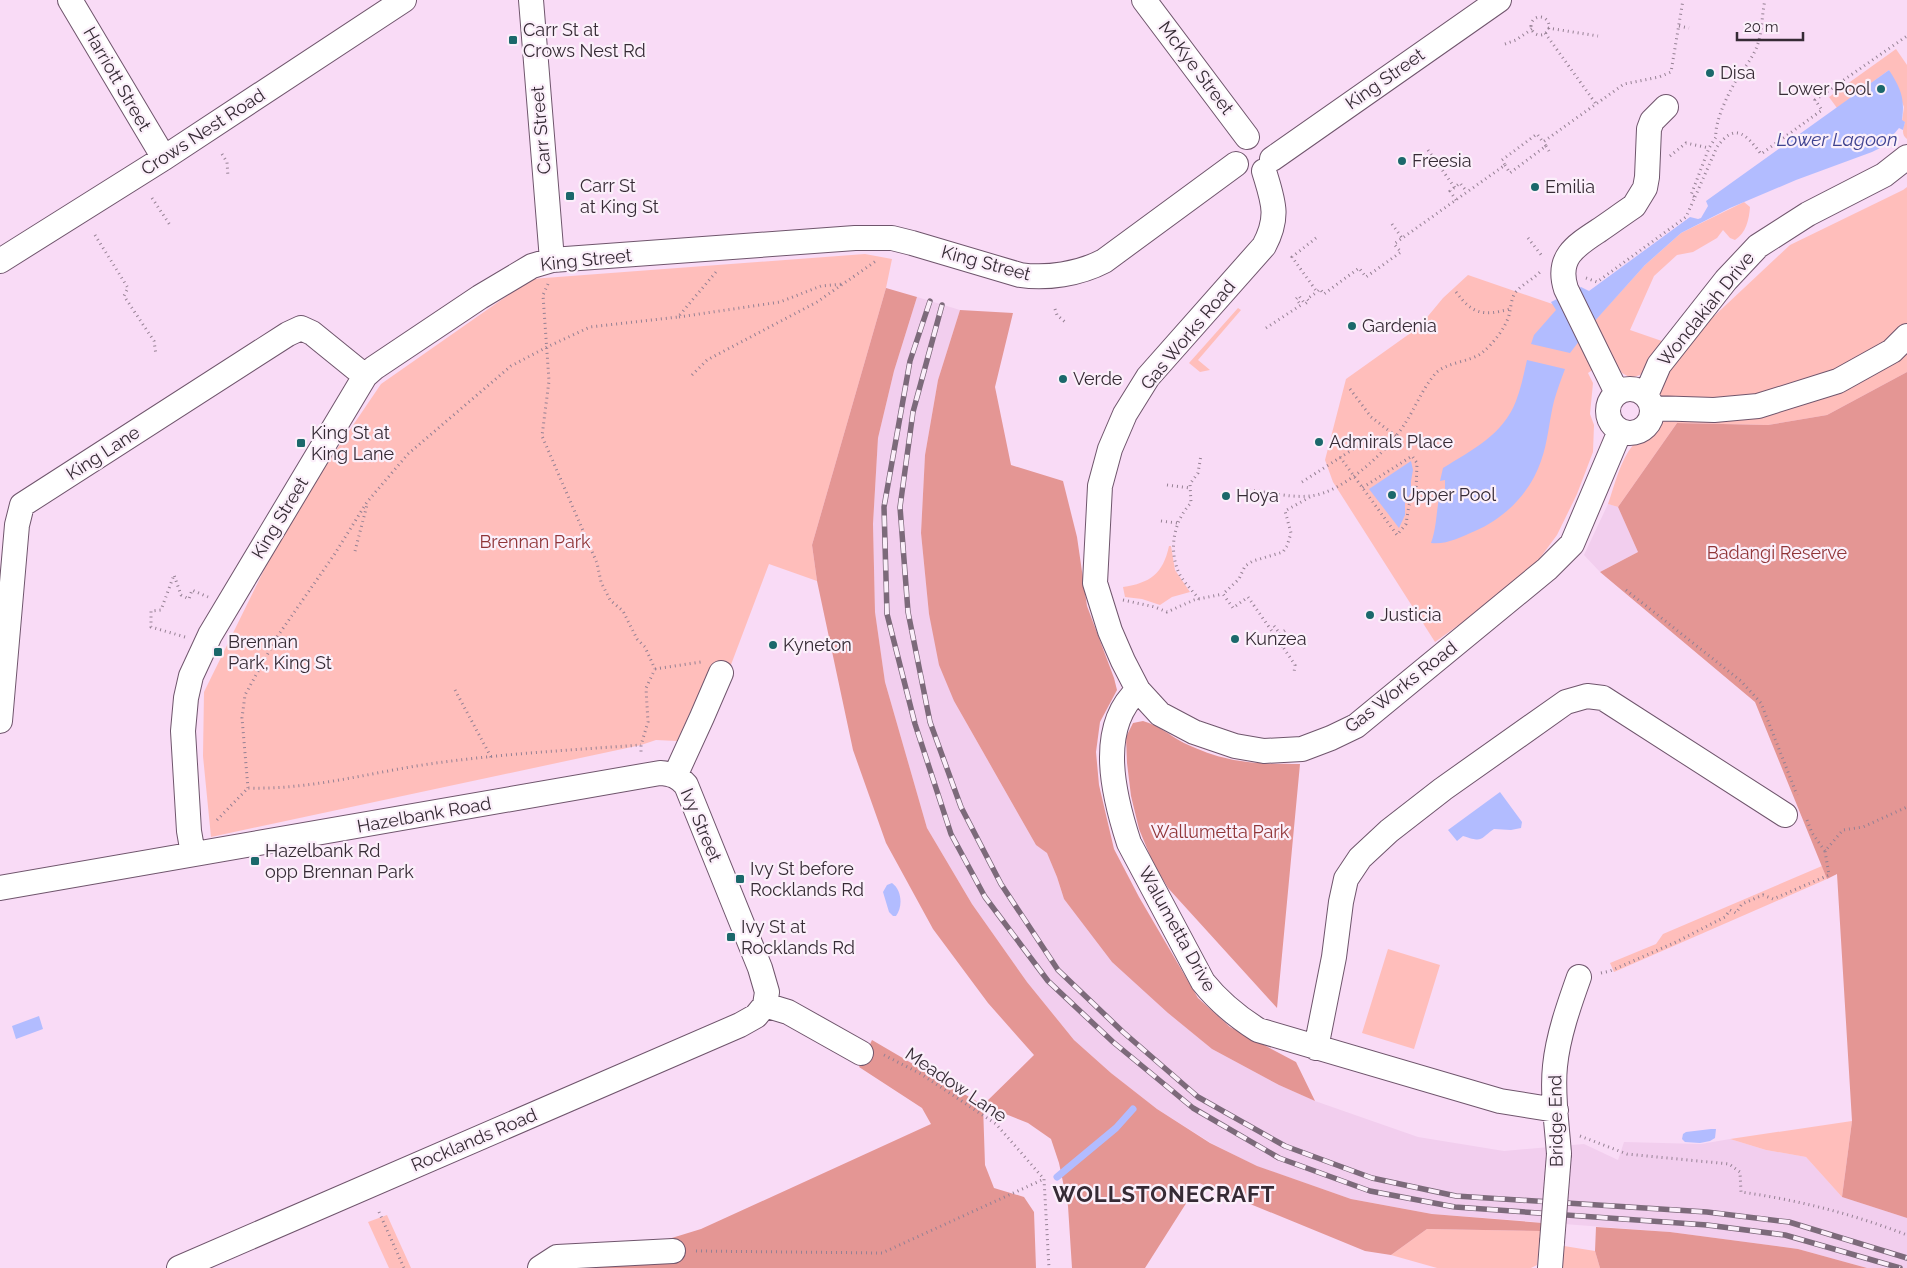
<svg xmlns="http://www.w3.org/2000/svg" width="1907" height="1268" viewBox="0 0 1907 1268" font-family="Raleway,sans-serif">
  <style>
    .built { fill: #f2ceee }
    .green { fill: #ffbebb }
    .forest { fill: #e49694 }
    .water { fill: #b2bcff }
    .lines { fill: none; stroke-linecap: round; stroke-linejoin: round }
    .stream { stroke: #b2bcff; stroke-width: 7 }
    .minor-casing { stroke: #6f556c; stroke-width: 26 }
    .path { stroke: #958093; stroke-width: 3; stroke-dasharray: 1 4; stroke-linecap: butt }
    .minor { stroke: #fff; stroke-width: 24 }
    .rail-casing { stroke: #7c6a7a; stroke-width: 5.5 }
    .rail { stroke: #fbeffa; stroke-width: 4; stroke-dasharray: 11; stroke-linecap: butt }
    .minor-bridge-casing { stroke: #6f556c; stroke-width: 26; stroke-linecap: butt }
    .minor-bridge { stroke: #fff; stroke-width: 24 }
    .poi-dot { fill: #1b686b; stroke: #fbeffa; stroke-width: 2 }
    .labels { text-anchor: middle; stroke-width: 4.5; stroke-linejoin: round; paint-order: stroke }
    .poi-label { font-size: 18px; fill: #362b35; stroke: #fbeffa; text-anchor: start }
    .street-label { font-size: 18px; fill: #362b35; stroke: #fbeffa }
    .park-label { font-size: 18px; fill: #903538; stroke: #fbeffa }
    .water-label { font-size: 19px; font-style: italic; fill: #3f4390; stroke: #fbeffa }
    .district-label { font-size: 22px; font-weight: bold; letter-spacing: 1px; fill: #362b35; stroke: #fbeffa }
  </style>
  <rect width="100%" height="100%" fill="#f9dbf6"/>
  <path class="built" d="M917,297L960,310L938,380L925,455L921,533L929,614L954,701L1036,845L1047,852L1057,877L1064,899L1168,1013L1212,1049L1279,1085L1315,1101L1418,1137L1504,1151L1584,1144L1618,1160L1624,1142L1701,1144L1730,1139L1766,1150L1806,1157L1842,1197L1907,1218V1268H1867L1798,1249L1670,1232L1432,1214L1351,1199L1256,1166L1211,1143L1157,1109L1111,1073L1074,1040L1027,982L972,904L927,828L885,682L875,612L873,524L878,438L894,371Z
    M1608,504L1618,507L1638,552L1600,572L1584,555Z"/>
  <path class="green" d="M1896,49L1907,65V139C1901,135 1903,128 1905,122L1902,121L1904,107L1889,70L1837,108L1829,97Z
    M1907,187V372L1827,415L1768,425L1677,423L1618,507L1608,504C1615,484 1620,461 1633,445C1641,436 1652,430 1661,421L1677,422L1678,402L1666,401L1660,395L1648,364L1640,375L1631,378L1622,373L1612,356L1588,373L1593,383L1590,414L1594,425L1593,452L1577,494L1557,535L1540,558L1513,586L1435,642L1333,482L1325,460L1346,379L1419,327L1443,298L1468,275L1596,319L1645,265L1681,233L1744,202L1750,207C1749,220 1746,233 1735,240L1730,238L1723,230L1717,238L1693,252L1677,255L1654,276L1630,330L1685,349L1711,319L1790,245L1903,190Z
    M865,254L892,259L886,288L812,545L817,581L769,564L729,670L711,667L677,741L656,740L641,745L211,837L203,756L204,692L288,521L381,384L531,279Z
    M1238,308L1241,310L1198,360L1210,370L1200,372L1189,363Z
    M1169,546H1171L1175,570L1190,592L1172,597L1160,605L1142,599L1125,597L1123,587C1150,583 1163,574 1169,546Z
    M1822,866L1827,879L1614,972L1610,963L1656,944L1663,934Z
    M1388,949L1440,965L1414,1049L1362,1033Z
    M1852,1121L1842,1197L1806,1157L1766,1150L1730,1139Z
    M387,1215L411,1268H389L368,1222Z
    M1427,1229L1541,1231L1537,1265L1531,1268H1437L1391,1255Z
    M1564,1246L1595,1251L1600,1268H1562Z"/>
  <path class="forest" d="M886,288L917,297L894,371L878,438L873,524L875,612L885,682L927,828L972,904L1027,982L1074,1040L1111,1073L1157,1109L1210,1143L1257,1166L1351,1199L1432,1214L1543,1223L1541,1231L1427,1229L1391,1255L1365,1251L1199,1183L1145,1268H1072L1068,1206L1059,1163L1051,1139L1028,1123L983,1105L985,1165L994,1188L1024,1197L1034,1212L1036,1268H574L701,1229L931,1124L922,1108L859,1067L872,1040L983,1105L1034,1055L988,1003L933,929L886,843L853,750L817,581L812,545Z
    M960,310L1013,313L995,387L1011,465L1063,481L1077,537L1087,606L1114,678L1117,690L1100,722L1096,752L1099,785L1114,849L1139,897L1198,998L1230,1027L1296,1062L1315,1101L1279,1085L1212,1049L1168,1013L1112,962L1064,899L1057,877L1047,853L1036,845L954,701L939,665L929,614L921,533L925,455L938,380Z
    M1907,372V1218L1842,1197L1852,1121L1837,874L1827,879L1755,702L1600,572L1638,552L1618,507L1677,423L1768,425L1827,415Z
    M1143,721C1160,726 1169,735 1184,743C1226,763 1254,764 1300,764L1277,1008L1168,888L1153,863L1139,829L1131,796L1127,763L1126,737L1133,723Z
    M1596,1227L1670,1232L1798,1249L1867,1268H1600L1595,1251Z"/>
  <path class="water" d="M1889,70C1901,89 1905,98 1902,120L1905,122L1903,130L1899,128L1884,146L1872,152L1796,180L1730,208L1681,233L1645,265L1593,323L1570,353L1531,344L1534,335L1556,310L1551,302L1581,287L1589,291L1690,217L1698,219L1701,218L1708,206L1706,201Z
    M1527,360L1565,369C1561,380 1557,390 1554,401C1549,421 1548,442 1541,461C1530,493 1505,518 1475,531C1461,537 1446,545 1431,543C1437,527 1436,510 1440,494L1445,492V480L1440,481L1443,468C1472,450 1503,435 1516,401C1521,388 1524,373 1527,360Z
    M1411,461L1413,470L1411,481V493L1405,503V515L1399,528L1369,489Z
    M1500,792L1522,822L1521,828L1511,830L1494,829C1479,839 1484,843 1463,836L1457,841L1448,830Z
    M892,883C902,890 903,907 896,916H893L889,912L883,892L887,885Z
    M39,1016L43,1029L16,1039L12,1026Z
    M1711,1129H1716L1715,1138L1710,1141L1700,1143L1685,1142L1682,1139L1683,1134L1686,1132Z"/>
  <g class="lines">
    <path class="stream" d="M1057,1177L1116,1128L1133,1109"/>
    <defs>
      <path id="minor" d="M70,0L164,158
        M531,0L552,260
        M1144,0L1247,137
        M1272,159L1499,0
        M1264,171C1273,201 1280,216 1264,246L1148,377L1125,414L1110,449L1100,486L1095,583L1110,631L1123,661L1138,690L1160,714L1194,732L1235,746L1264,751L1302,749L1331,738L1356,726L1547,569L1572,544L1620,431
        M0,261L164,158L404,0
        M1608 411a22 22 0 1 1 44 0a22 22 0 1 1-44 0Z
        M1617,393L1566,289C1556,258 1575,246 1598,231C1610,223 1622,214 1634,206L1645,188L1647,177L1649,129L1652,121L1666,107
        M1646,395L1659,365L1726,280L1758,246L1808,214L1884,175L1907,157
        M1652,408L1714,410L1758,406L1838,381L1892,351L1907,336
        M1138,690C1096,728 1114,797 1129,843L1203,982C1219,1002 1236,1016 1258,1030L1500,1101L1556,1110
        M0,721L17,525L22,505L288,334L301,328L312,333L365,376
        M675,776L702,717L721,673
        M193,854L189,831L183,731L186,698L191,676L210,635L365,376L374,368L480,297L532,266L552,260L855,238H892L912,243L1020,275C1047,279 1079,274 1104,261L1236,164
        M0,888L660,773C672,774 678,776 686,785L760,968L767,992L765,1005
        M765,1005L788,1012L861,1053
        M1316,1048L1334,957L1341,902L1346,879L1360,858L1389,831L1443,789L1566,702L1587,696L1603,698L1785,815
        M1559,1154C1557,1125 1552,1094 1555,1066C1558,1036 1569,1005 1579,977
        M179,1268L740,1025L756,1016L765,1005
        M540,1268L557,1257L673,1251
        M1550,1268L1552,1242"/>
    </defs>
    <use href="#minor" class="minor-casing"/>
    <path class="path" d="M1531 26a9 9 0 1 1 18 0a9 9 0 1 1-18 0Z
      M1679,26L1689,28
      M1548,28L1598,36
      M1545,33L1596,104
      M1505,44L1516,40L1532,29
      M1546,146L1549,151
      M1428,150L1455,188
      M222,154L227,162L228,177
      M1670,156L1686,143L1709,148
      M1505,165L1510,173L1546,146L1543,142
      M1695,197L1717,147C1735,122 1746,134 1761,154L1822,110L1815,100L1907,36
      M152,198L170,225
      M1456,200L1450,191L1460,183L1467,192
      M1392,224L1402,238
      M95,235L128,288L124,296L154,341L156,355
      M1316,238L1292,257L1317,292L1320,289L1324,294L1359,268L1366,277L1401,252L1394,244L1505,165L1502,160L1537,134L1543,142L1624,84L1659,77L1671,72L1683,0
      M1528,238L1542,256
      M1586,278L1597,282L1686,217L1695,197L1691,195L1709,148L1716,137C1714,122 1730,89 1739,76C1744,68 1750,61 1754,53C1763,36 1761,18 1765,0
      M548,284L543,295L549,381L542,436L597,563L601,582L610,600L623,611L637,639L645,647L655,669L646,688L648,722L641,745V755
      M1456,292C1473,315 1484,316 1510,309
      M1055,309L1057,315L1065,322
      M679,317L780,302L821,286L843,284
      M1266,328L1301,305L1296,299L1299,296L1305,304L1309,301L1307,299L1317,292
      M692,375L707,360L817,302L876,261
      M1350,389L1371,417L1396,436
      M1340,457L1397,535L1406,524L1409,505L1416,492L1417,463L1412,456L1362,488
      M1302,482L1369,439
      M1167,485L1190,488
      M1249,490C1269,492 1290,498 1310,496C1343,493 1389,450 1406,422C1416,406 1423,388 1435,374C1445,362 1472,362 1483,352C1493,344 1506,327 1509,315C1511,308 1511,299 1515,293C1522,284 1534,279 1541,271
      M1161,521L1177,523
      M355,551L367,505
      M1626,590L1741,681L1761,703L1797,795
      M1199,599C1192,590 1180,579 1177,568C1169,546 1175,519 1191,503L1190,484L1198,473L1201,455
      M1123,600L1155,607L1167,612L1194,600L1223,594
      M1274,626L1288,644L1283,647L1295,665L1294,673
      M1280,634L1287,629
      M185,637L151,627V611L161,610L174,575L181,595L189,599L192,590L208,597
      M1283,647L1248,597L1233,608L1223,594L1239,579L1245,566L1253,561L1283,552L1287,546L1291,533L1285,511L1310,497
      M655,669L701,662
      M455,690L491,757
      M248,788L242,718L245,695L277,637L334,555L367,502L408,454L511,366L547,347L590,327L678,317L716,272
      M217,820L248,788C309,790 368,773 429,764C499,754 570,750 641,745
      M1807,820L1812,833L1825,851
      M1601,973L1610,971L1674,943L1725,917L1730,910L1736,913L1742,904L1763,895L1773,899L1829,875L1825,851L1843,830L1863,827L1907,807
      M884,1055L921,1074L996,1124L1044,1179L1049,1268
      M1580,1136L1627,1154L1729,1164L1740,1172L1741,1192C1798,1200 1853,1214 1907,1235
      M379,1212L404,1268
      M696,1251L882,1253L1044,1179"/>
    <use href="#minor" class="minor"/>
    <defs>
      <path id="rail" d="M930,301L910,361L884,507L887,614L915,724L951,834L985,897L1048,981L1113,1042L1193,1108L1279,1158L1370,1191L1455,1207L1707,1225L1785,1235L1900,1268
        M942,305L913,412L900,507L908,612L930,722L961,807L1001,884L1058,970L1123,1032L1198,1097L1285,1146L1372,1178L1456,1196L1707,1212L1789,1222L1907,1258"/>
    </defs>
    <use href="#rail" class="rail-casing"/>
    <use href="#rail" class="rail"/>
    <defs>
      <path id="minor-bridge" d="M1552,1242L1559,1154"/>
    </defs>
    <use href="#minor-bridge" class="minor-bridge-casing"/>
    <use href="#minor-bridge" class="minor-bridge"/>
  </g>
  <g class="poi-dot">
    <rect x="508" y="35" width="10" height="10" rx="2.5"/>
    <circle cx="1710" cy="73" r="5"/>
    <circle cx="1881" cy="89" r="5"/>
    <circle cx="1402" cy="161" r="5"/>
    <circle cx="1535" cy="187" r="5"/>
    <rect x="565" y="191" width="10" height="10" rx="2.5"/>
    <circle cx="1352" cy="326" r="5"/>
    <circle cx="1063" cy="379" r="5"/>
    <circle cx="1319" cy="442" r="5"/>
    <rect x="296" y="438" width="10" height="10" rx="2.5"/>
    <circle cx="1392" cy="495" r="5"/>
    <circle cx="1226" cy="496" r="5"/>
    <circle cx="1370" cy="615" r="5"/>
    <circle cx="1235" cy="639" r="5"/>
    <circle cx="773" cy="645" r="5"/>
    <rect x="213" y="647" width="10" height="10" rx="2.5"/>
    <rect x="250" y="856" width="10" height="10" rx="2.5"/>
    <rect x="735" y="874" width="10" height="10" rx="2.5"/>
    <rect x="726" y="932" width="10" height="10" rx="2.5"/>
  </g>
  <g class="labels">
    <g class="poi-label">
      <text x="523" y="36">Carr St at<tspan x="523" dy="21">Crows Nest Rd</tspan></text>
      <text x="1720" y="79">Disa</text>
      <text x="1871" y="95" text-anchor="end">Lower Pool</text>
      <text x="1412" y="167">Freesia</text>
      <text x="580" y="192">Carr St<tspan x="580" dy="21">at King St</tspan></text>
      <text x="1545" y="193">Emilia</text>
      <text x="1362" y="332">Gardenia</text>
      <text x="1073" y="385">Verde</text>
      <text x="311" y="439">King St at<tspan x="311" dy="21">King Lane</tspan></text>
      <text x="1329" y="448">Admirals Place</text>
      <text x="1402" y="501">Upper Pool</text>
      <text x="1236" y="502">Hoya</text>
      <text x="1380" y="621">Justicia</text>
      <text x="1245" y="645">Kunzea</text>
      <text x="228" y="648">Brennan<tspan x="228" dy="21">Park, King St</tspan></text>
      <text x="783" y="651">Kyneton</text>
      <text x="265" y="857">Hazelbank Rd<tspan x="265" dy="21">opp Brennan Park</tspan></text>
      <text x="750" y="875">Ivy St before<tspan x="750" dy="21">Rocklands Rd</tspan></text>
      <text x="741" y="933">Ivy St at<tspan x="741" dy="21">Rocklands Rd</tspan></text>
    </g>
    <g class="street-label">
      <text transform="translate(1196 68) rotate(53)" y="6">McKye Street</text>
      <text transform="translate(117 79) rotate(60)" y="6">Harriott Street</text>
      <text transform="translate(1385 79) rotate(-35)" y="6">King Street</text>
      <text transform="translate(541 130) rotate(-95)" y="6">Carr Street</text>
      <text transform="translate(203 132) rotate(-33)" y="6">Crows Nest Road</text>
      <text transform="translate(586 260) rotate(-6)" y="6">King Street</text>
      <text transform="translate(986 263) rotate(15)" y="6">King Street</text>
      <text transform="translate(1706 309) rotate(-51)" y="6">Wondakiah Drive</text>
      <text transform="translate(1188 335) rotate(-50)" y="6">Gas Works Road</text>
      <text transform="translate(103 453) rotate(-33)" y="6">King Lane</text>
      <text transform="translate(280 518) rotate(-59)" y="6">King Street</text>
      <text transform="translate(1401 687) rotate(-38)" y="6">Gas Works Road</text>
      <text transform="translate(424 815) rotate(-10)" y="6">Hazelbank Road</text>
      <text transform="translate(701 825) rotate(67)" y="6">Ivy Street</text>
      <text transform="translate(1177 929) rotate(61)" y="6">Walumetta Drive</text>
      <text transform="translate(956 1085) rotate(34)" y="6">Meadow Lane</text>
      <text transform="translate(1556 1121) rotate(-91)" y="6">Bridge End</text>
      <text transform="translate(474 1140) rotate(-23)" y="6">Rocklands Road</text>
    </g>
    <g class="park-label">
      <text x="535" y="548">Brennan Park</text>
      <text x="1777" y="559">Badangi Reserve</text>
      <text x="1220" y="838">Wallumetta Park</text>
    </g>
    <g class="water-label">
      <text x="1837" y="146">Lower Lagoon</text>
    </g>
    <g class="district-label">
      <text x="1164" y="1202">WOLLSTONECRAFT</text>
    </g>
  </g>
  <path d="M1737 32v8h66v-8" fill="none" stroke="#362b35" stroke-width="2.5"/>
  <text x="1744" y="32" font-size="15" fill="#362b35" stroke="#fbeffa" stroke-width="4" paint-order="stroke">20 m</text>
</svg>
